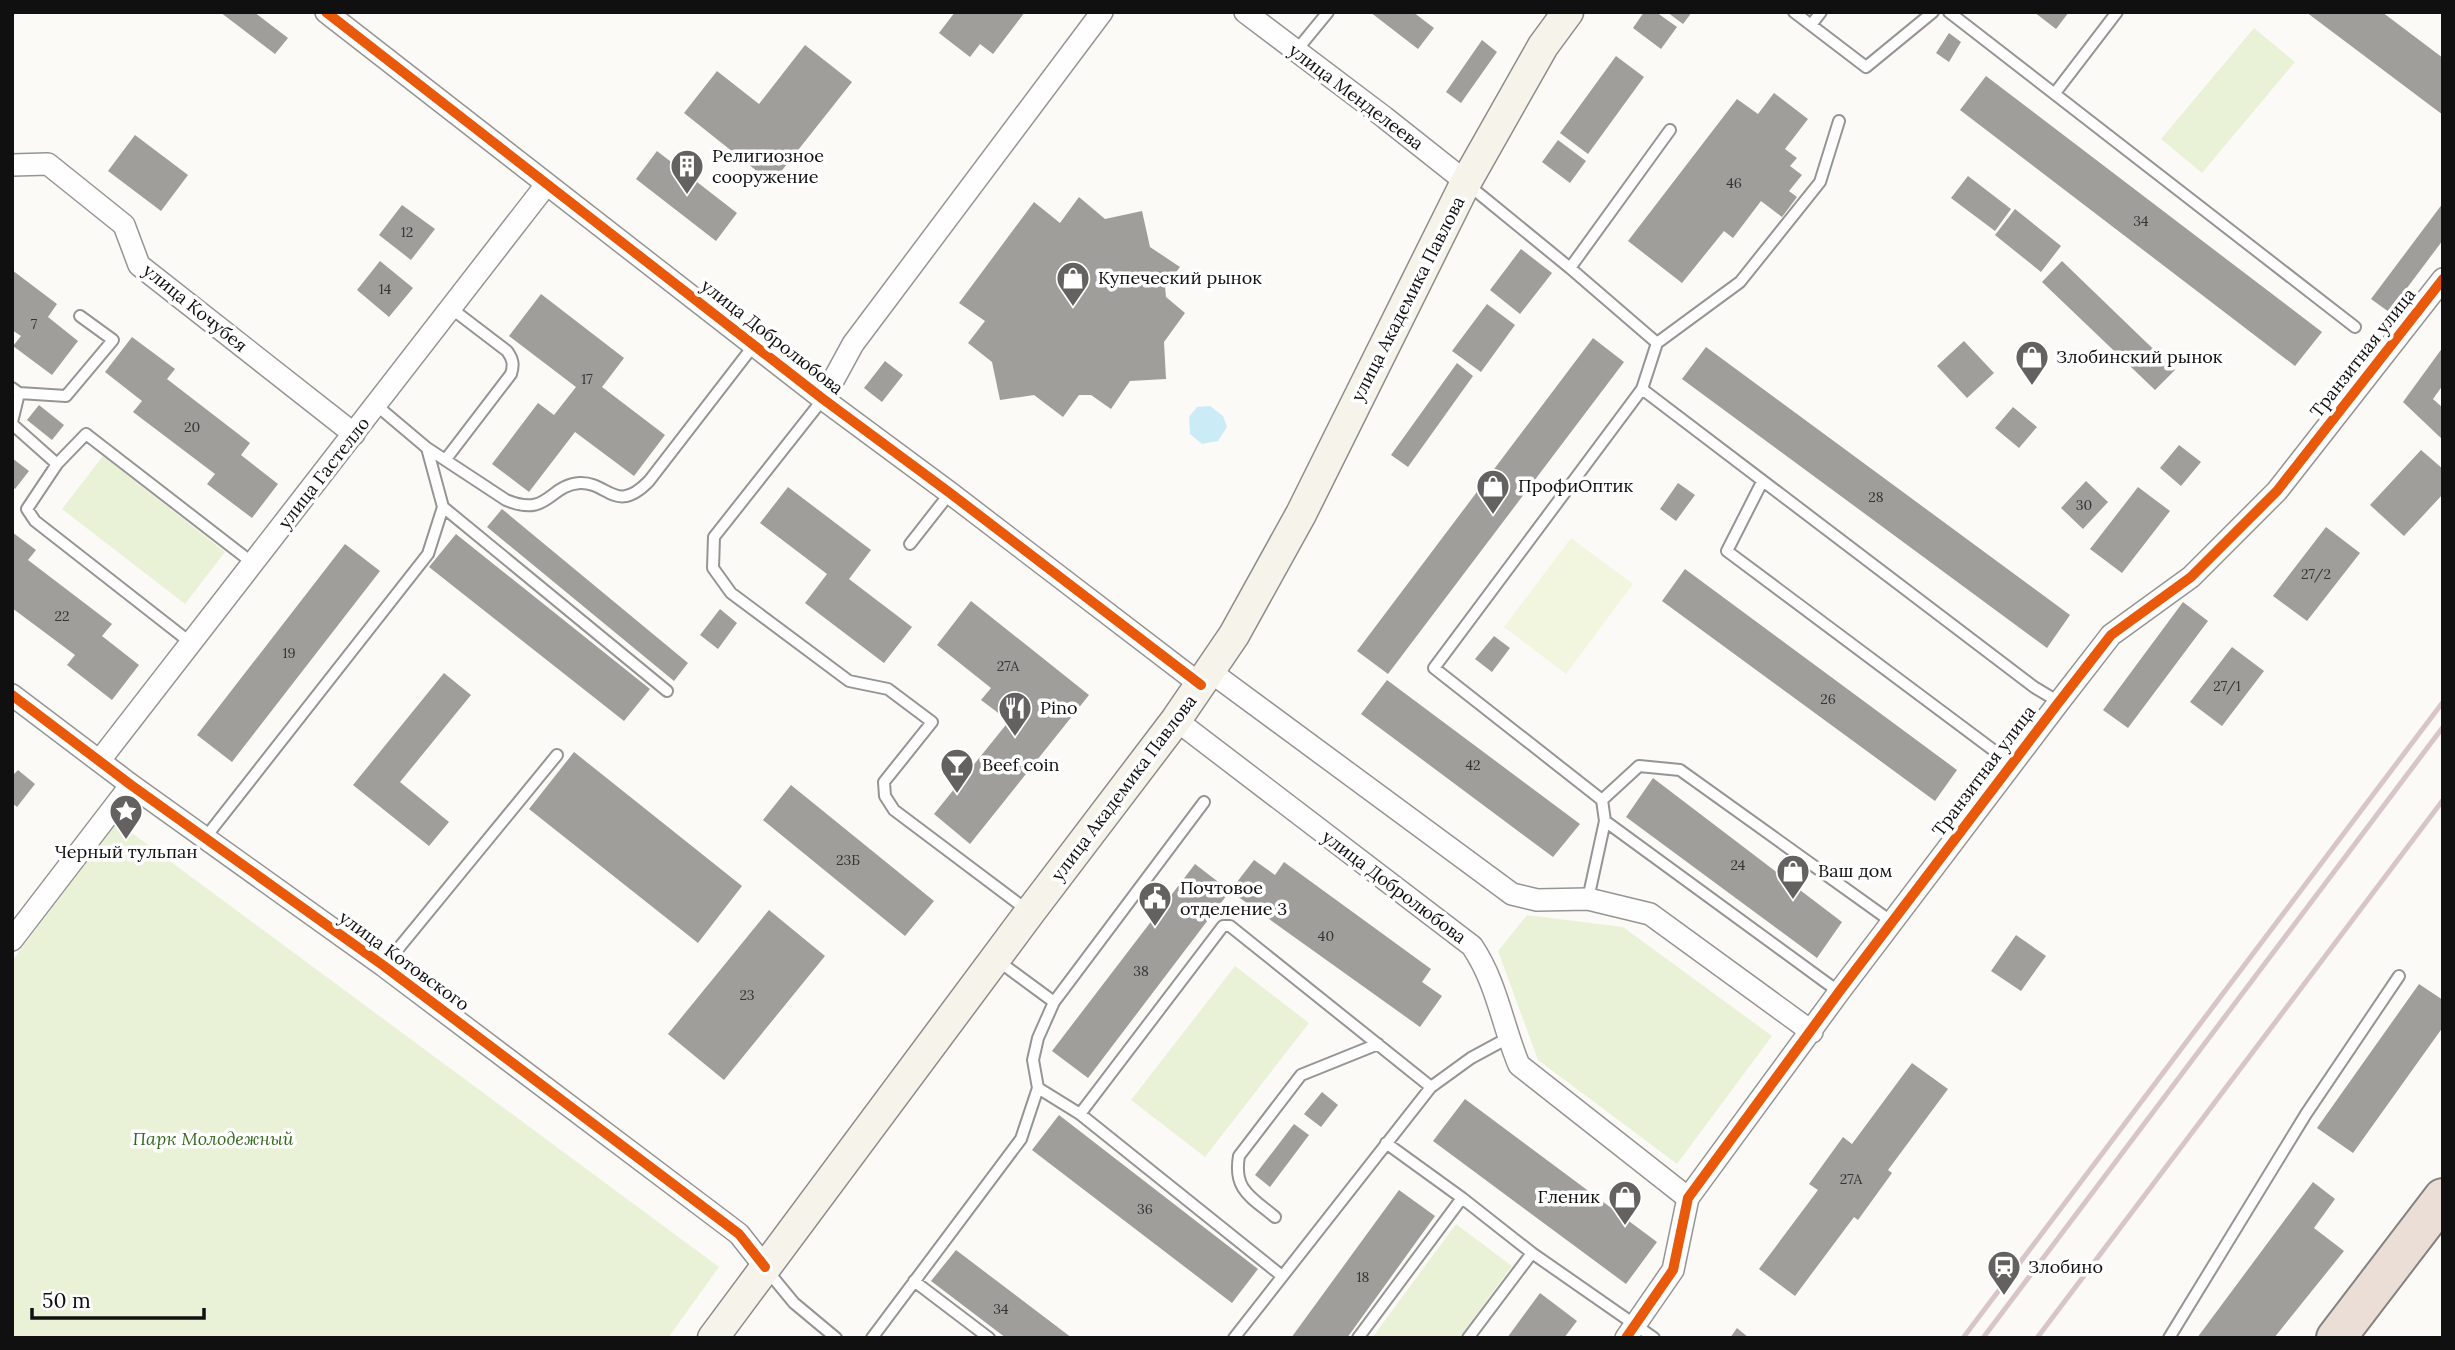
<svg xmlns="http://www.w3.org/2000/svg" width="2455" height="1350" viewBox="0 0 2455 1350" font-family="Lora,serif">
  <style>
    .green { fill: #e9f2d6 }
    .pitch { fill: #f2f6df }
    .water { fill: #cbecf7 }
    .building { fill: #a09e9b }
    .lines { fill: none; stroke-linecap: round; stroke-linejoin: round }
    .lane-casing { stroke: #969594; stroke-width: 14 }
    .street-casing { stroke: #969594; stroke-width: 24 }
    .secondary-casing { stroke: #8d8c8a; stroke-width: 33 }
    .highway-casing { stroke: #848381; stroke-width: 42 }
    .lane { stroke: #fffefe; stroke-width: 10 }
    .street { stroke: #fffefe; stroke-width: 21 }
    .secondary { stroke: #f6f3eb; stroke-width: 30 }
    .highway { stroke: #eaded7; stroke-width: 38 }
    .rail { stroke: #d8c5c7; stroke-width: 5 }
    .cycleway-casing { stroke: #fff; stroke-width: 15 }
    .cycleway { stroke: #e8590c; stroke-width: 10 }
    .labels { text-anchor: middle; stroke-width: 7; stroke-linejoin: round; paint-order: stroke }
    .number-label { font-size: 14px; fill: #343433 }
    .street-label { font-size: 18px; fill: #101010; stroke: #fff }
    .poi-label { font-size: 18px; fill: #101010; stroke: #fff; text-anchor: start }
    .park-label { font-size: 18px; font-style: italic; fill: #356a1e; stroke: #fff }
  </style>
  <rect width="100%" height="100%" fill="#fcfaf6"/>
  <path class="green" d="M2254,28L2295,62L2202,173L2161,139Z
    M103,456L225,552L185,604L62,509Z
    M117,822L719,1267L668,1338H12V961Z
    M1527,915L1623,927L1772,1036L1677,1164L1538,1060L1498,951Z
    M1235,966L1309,1023L1205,1157L1131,1100Z
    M1456,1224L1512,1266L1459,1338H1372Z"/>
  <path class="pitch" d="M1571,538L1633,584L1566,674L1504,627Z"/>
  <path class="water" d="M1210,406L1223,416L1227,427L1218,441L1202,444L1190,434L1189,417L1197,407Z"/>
  <path class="building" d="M220,12H254L288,38L275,54Z
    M955,12H1025L993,54L980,44L970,57L939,33Z
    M1370,12H1413L1434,28L1418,49Z
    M1644,12H1656L1677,27L1661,49L1633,28Z
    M1667,12H1692L1683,24Z
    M2034,12H2069L2056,29Z
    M2306,12H2382L2443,58V115Z
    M1949,33L1961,42L1949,62L1936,53Z
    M1482,40L1497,52L1461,103L1446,92Z
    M805,45L852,82L772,183L684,113L717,71L759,104Z
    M1616,56L1644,77L1588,154L1560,133Z
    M1986,76L2322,332L2295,366L1960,110Z
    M1774,93L1808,119L1785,149L1797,158L1790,166L1802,175L1789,191L1797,197L1782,217L1761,201L1733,238L1724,231L1682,283L1628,241L1737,99L1758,114Z
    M135,135L188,175L161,211L108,171Z
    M1558,140L1586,161L1570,183L1542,162Z
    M657,151L737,213L716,241L636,179Z
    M1968,176L2011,209L1995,231L1951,198Z
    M1079,197L1105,219L1142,211L1150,247L1180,267L1165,286L1166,297L1185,313L1164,342L1166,379L1130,381L1111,409L1091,395H1079L1063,417L1034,395L1000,400L992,362L968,343L985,321L959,303L1034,202L1060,223Z
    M2443,203V240L2389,312L2371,299Z
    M402,205L435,229L411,260L379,235Z
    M2015,209L2061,246L2041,272L1995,235Z
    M1521,249L1552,273L1520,314L1490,290Z
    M380,261L413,288L389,317L357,290Z
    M2062,261L2175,370L2155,390L2042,282Z
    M12,270L57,304L48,317L78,341L52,375L13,346L21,336L12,330Z
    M541,294L624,358L602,387L665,435L634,476L575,432L529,492L492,464L538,403L554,415L576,387L509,336Z
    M1487,304L1515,325L1481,372L1452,351Z
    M132,337L175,369L167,379L250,443L241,455L278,484L252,518L207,484L215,474L133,412L142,401L105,372Z
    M1593,338L1624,362L1388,674L1357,651Z
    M1964,341L1994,373L1967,398L1937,366Z
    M1706,347L2070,615L2047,648L1682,379Z
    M2443,347V385L2433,399L2443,408V440L2403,402Z
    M885,361L903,375L882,402L864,388Z
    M1457,363L1473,376L1408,467L1391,455Z
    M39,405L64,425L52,440L27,420Z
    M2013,407L2037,427L2019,448L1995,428Z
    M2179,445L2201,462L2181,486L2160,468Z
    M2421,450L2443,469V494L2404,536L2370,505Z
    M12,458L29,471L15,489L12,487Z
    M2086,481L2108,502L2083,529L2061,508Z
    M1678,483L1695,495L1676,521L1660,509Z
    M788,487L871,550L849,579L912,627L884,663L805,603L827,574L760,523Z
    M2138,487L2170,511L2122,573L2090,549Z
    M502,509L688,663L674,681L487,527Z
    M2326,527L2360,553L2307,621L2273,596Z
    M12,532L36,550L28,560L112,624L102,636L139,665L112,700L67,665L75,655L12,608Z
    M456,534L650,689L624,721L429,567Z
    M345,544L380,571L232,762L197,735Z
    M1685,569L1957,770L1935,801L1662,601Z
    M971,601L1089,695L970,844L934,814L1009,721L981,700L991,688L937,645Z
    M2183,602L2208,621L2128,728L2103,710Z
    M720,609L737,623L718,649L700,635Z
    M1494,636L1510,648L1492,672L1475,659Z
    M2232,647L2264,671L2222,726L2190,702Z
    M444,673L471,695L400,782L449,822L429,846L353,785Z
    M1387,680L1580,824L1553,857L1361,714Z
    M574,752L742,886L698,943L529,809Z
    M18,770L35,784L17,807L12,803V776Z
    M1653,778L1842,922L1817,958L1626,817Z
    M791,785L934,901L905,936L763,820Z
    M1254,860L1275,875L1284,862L1431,969L1422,982L1442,996L1420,1027L1230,891Z
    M1195,864L1230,891L1088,1078L1052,1051Z
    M769,910L825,956L724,1080L668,1034Z
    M2016,935L2046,956L2021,991L1991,971Z
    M2419,984L2443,1000V1027L2353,1153L2317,1128Z
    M1912,1063L1948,1089L1888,1170L1892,1173L1858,1220L1854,1217L1795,1296L1759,1269L1818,1190L1809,1184L1843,1137L1852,1144Z
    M1322,1092L1338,1105L1321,1127L1304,1114Z
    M1465,1099L1657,1242L1626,1284L1433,1141Z
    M1059,1115L1258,1269L1232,1303L1032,1150Z
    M1294,1124L1309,1135L1270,1187L1255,1175Z
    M2313,1182L2335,1199L2314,1228L2344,1251L2274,1338H2197Z
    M1399,1190L1435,1216L1347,1338H1291Z
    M956,1250L1072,1338H1006L931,1281Z
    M1540,1293L1577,1321L1564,1338H1507Z
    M1737,1328L1749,1338H1730Z"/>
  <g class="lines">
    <defs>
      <path id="lane" d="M1794,12L1811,25L1821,12
        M1949,12L2355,327
        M1811,25L1866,67L1933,12
        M1296,51L1328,12
        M2055,93L2117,12
        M1466,183L1570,268L1670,130
        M1570,268L1657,343
        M12,388L19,393L12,422
        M1642,389L2034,687L2059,702
        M19,393L66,396L113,340L80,316
        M823,399L714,537L713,568L731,593L849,681L888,689L932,722L884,782L885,796L894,810L1027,910
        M12,424L57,464
        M427,448L506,500C549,518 548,485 580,483C608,482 616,515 649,481L754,345
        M446,459L511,374C514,365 513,359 507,351L452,309
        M1762,482L1727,551L2012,764
        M443,507L667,691
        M910,544L950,493
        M191,643L35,521L27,509L57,464L86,434L254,564
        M1602,800L1639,766L1680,770L1892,922
        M1605,821L1839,992
        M205,838L428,554L443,507L427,448L376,405
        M1588,899L1605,821L1602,800L1434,668L1642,389L1657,343L1740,282L1820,182L1839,121
        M384,966L557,755
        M1054,1002L1204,802
        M1038,1088L1080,1114L1282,1276
        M1080,1114L1223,926H1230L1431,1087
        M1386,1143L1462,1198L1532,1253L1654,1338
        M1275,1217C1251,1197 1233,1190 1239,1156L1301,1075L1378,1044
        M766,1269L794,1303L836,1338
        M914,1281L989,1338
        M872,1338L1021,1139L1038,1088L1033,1060L1038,1038L1054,1002L997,960
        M1234,1338L1431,1087L1471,1058L1508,1038
        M1358,1338L1462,1198
        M1468,1338L1532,1253
        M2169,1338L2306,1114L2399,976"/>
      <path id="street" d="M326,12L823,399L950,493L1201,685
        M1245,12L1384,117L1466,182
        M12,165L48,164L124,225L139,265L354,434
        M823,399L853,344L1102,12
        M1211,672L1512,894L1537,900L1588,899L1650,914L1812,1032
        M12,695L131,785L384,966L739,1234L765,1267
        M1176,720L1472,946C1497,983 1502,1024 1519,1065L1688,1198
        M100,760L546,185
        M12,940L131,785
        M1626,1338L1673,1270L1688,1198L1839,992L2059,702L2111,635L2191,577L2277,491L2443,279"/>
      <path id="secondary" d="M713,1338L1030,912L1176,720L1234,635L1301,514L1466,182L1543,46L1568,12"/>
      <path id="highway" d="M2336,1338L2443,1198"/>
    </defs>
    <use href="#lane" class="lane-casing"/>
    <use href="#street" class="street-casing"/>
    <use href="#secondary" class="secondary-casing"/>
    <use href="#highway" class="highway-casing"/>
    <use href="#lane" class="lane"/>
    <use href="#street" class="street"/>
    <use href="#secondary" class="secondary"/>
    <use href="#highway" class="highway"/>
    <path class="rail" d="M1963,1338L2443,702
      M1983,1338L2443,727
      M2037,1338L2443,800"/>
    <defs>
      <path id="cycleway" d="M326,12L823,399L950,493L1201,685
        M12,695L131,785L384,966L739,1234L765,1267
        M1626,1338L1673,1270L1688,1198L1839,992L2059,702L2111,635L2191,577L2277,491L2443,279"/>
    </defs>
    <use href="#cycleway" class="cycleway-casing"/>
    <use href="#cycleway" class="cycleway"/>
  </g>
  <defs>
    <symbol id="building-pin" viewBox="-11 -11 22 30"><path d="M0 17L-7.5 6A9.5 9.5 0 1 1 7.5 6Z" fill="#636260" stroke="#fff"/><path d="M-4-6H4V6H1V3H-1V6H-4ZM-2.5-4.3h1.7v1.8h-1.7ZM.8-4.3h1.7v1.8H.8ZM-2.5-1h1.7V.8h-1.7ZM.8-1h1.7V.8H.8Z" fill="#fff"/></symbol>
    <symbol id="shop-pin" viewBox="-11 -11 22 30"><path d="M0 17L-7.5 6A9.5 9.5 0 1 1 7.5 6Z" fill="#636260" stroke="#fff"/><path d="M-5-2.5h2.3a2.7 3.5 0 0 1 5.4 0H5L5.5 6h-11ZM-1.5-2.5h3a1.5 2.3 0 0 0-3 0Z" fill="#fff"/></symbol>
    <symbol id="restaurant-pin" viewBox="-11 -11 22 30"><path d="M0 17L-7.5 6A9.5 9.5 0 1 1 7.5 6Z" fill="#636260" stroke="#fff"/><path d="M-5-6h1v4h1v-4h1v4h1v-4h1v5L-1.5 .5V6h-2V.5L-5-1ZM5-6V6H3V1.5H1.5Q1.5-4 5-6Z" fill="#fff"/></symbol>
    <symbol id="bar-pin" viewBox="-11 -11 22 30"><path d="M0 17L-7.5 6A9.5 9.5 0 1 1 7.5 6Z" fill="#636260" stroke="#fff"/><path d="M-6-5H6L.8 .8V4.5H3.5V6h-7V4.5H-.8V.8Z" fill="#fff"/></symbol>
    <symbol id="sight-pin" viewBox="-11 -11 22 30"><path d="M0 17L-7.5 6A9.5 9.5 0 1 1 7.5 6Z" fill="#636260" stroke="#fff"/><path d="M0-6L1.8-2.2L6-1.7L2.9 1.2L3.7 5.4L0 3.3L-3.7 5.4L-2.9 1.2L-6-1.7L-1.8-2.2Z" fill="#fff"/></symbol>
    <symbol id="civic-pin" viewBox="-11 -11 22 30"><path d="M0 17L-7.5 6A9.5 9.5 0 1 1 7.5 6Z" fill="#636260" stroke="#fff"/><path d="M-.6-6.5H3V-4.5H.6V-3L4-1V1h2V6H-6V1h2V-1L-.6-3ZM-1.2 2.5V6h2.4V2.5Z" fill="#fff"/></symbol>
    <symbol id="station-pin" viewBox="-11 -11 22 30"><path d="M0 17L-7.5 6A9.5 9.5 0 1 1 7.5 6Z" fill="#636260" stroke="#fff"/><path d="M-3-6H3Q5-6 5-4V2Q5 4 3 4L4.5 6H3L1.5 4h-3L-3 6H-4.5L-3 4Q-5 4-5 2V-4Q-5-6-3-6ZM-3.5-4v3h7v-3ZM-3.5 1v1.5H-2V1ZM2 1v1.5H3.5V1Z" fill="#fff"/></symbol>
  </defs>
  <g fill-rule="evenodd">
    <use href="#building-pin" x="668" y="147" width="38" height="52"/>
    <use href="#shop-pin" x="1054" y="259" width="38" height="52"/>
    <use href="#shop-pin" x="2013" y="338" width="38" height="52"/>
    <use href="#shop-pin" x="1474" y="467" width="38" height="52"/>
    <use href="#restaurant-pin" x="996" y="689" width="38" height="52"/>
    <use href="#bar-pin" x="938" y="746" width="38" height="52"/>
    <use href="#sight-pin" x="107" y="792" width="38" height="52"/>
    <use href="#shop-pin" x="1774" y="852" width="38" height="52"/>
    <use href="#civic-pin" x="1136" y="879" width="38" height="52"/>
    <use href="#shop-pin" x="1606" y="1178" width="38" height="52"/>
    <use href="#station-pin" x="1985" y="1248" width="38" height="52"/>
  </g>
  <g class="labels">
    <g class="number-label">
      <text x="1734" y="188">46</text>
      <text x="2141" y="226">34</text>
      <text x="407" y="237">12</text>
      <text x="385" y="294">14</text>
      <text x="34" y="329">7</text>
      <text x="587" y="384">17</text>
      <text x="192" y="432">20</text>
      <text x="1876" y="502">28</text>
      <text x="2084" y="510">30</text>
      <text x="2316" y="579">27/2</text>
      <text x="62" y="621">22</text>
      <text x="289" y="658">19</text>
      <text x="1008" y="671">27А</text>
      <text x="2227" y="691">27/1</text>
      <text x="1828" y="704">26</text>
      <text x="1473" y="770">42</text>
      <text x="848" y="865">23Б</text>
      <text x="1738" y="870">24</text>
      <text x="1326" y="941">40</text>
      <text x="1141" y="976">38</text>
      <text x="747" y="1000">23</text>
      <text x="1851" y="1184">27А</text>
      <text x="1145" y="1214">36</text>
      <text x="1363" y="1282">18</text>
      <text x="1001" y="1314">34</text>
    </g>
    <g class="street-label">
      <text transform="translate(1356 97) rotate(37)" y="6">улица Менделеева</text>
      <text transform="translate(1408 299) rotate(-63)" y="6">улица Академика Павлова</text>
      <text transform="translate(195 308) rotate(39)" y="6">улица Кочубея</text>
      <text transform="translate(772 337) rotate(38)" y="6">улица Добролюбова</text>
      <text transform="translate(2363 353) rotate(-52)" y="6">Транзитная улица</text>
      <text transform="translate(324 473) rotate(-52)" y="6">улица Гастелло</text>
      <text transform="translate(1984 771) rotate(-53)" y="6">Транзитная улица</text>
      <text transform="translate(1124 788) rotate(-53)" y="6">улица Академика Павлова</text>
      <text transform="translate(1394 887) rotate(37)" y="6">улица Добролюбова</text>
      <text transform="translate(404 961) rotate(36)" y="6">улица Котовского</text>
    </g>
    <g class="poi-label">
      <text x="712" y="162">Религиозное<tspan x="712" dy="21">сооружение</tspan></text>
      <text x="1098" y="284">Купеческий рынок</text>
      <text x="2056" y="363">Злобинский рынок</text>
      <text x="1518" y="492">ПрофиОптик</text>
      <text x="1040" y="714">Pino</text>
      <text x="982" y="771">Beef coin</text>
      <text x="126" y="858" text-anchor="middle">Черный тульпан</text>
      <text x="1818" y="877">Ваш дом</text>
      <text x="1180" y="894">Почтовое<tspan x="1180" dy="21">отделение 3</tspan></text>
      <text x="1600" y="1203" text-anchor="end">Гленик</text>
      <text x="2028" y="1273">Злобино</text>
    </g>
    <g class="park-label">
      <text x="213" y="1145">Парк Молодежный</text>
    </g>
  </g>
  <rect width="2455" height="1350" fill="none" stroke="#101010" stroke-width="28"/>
  <path d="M32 1308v10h172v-10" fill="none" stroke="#101010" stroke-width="3.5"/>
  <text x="42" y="1308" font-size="21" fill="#101010" stroke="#ffffff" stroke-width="5" paint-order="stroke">50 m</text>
</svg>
